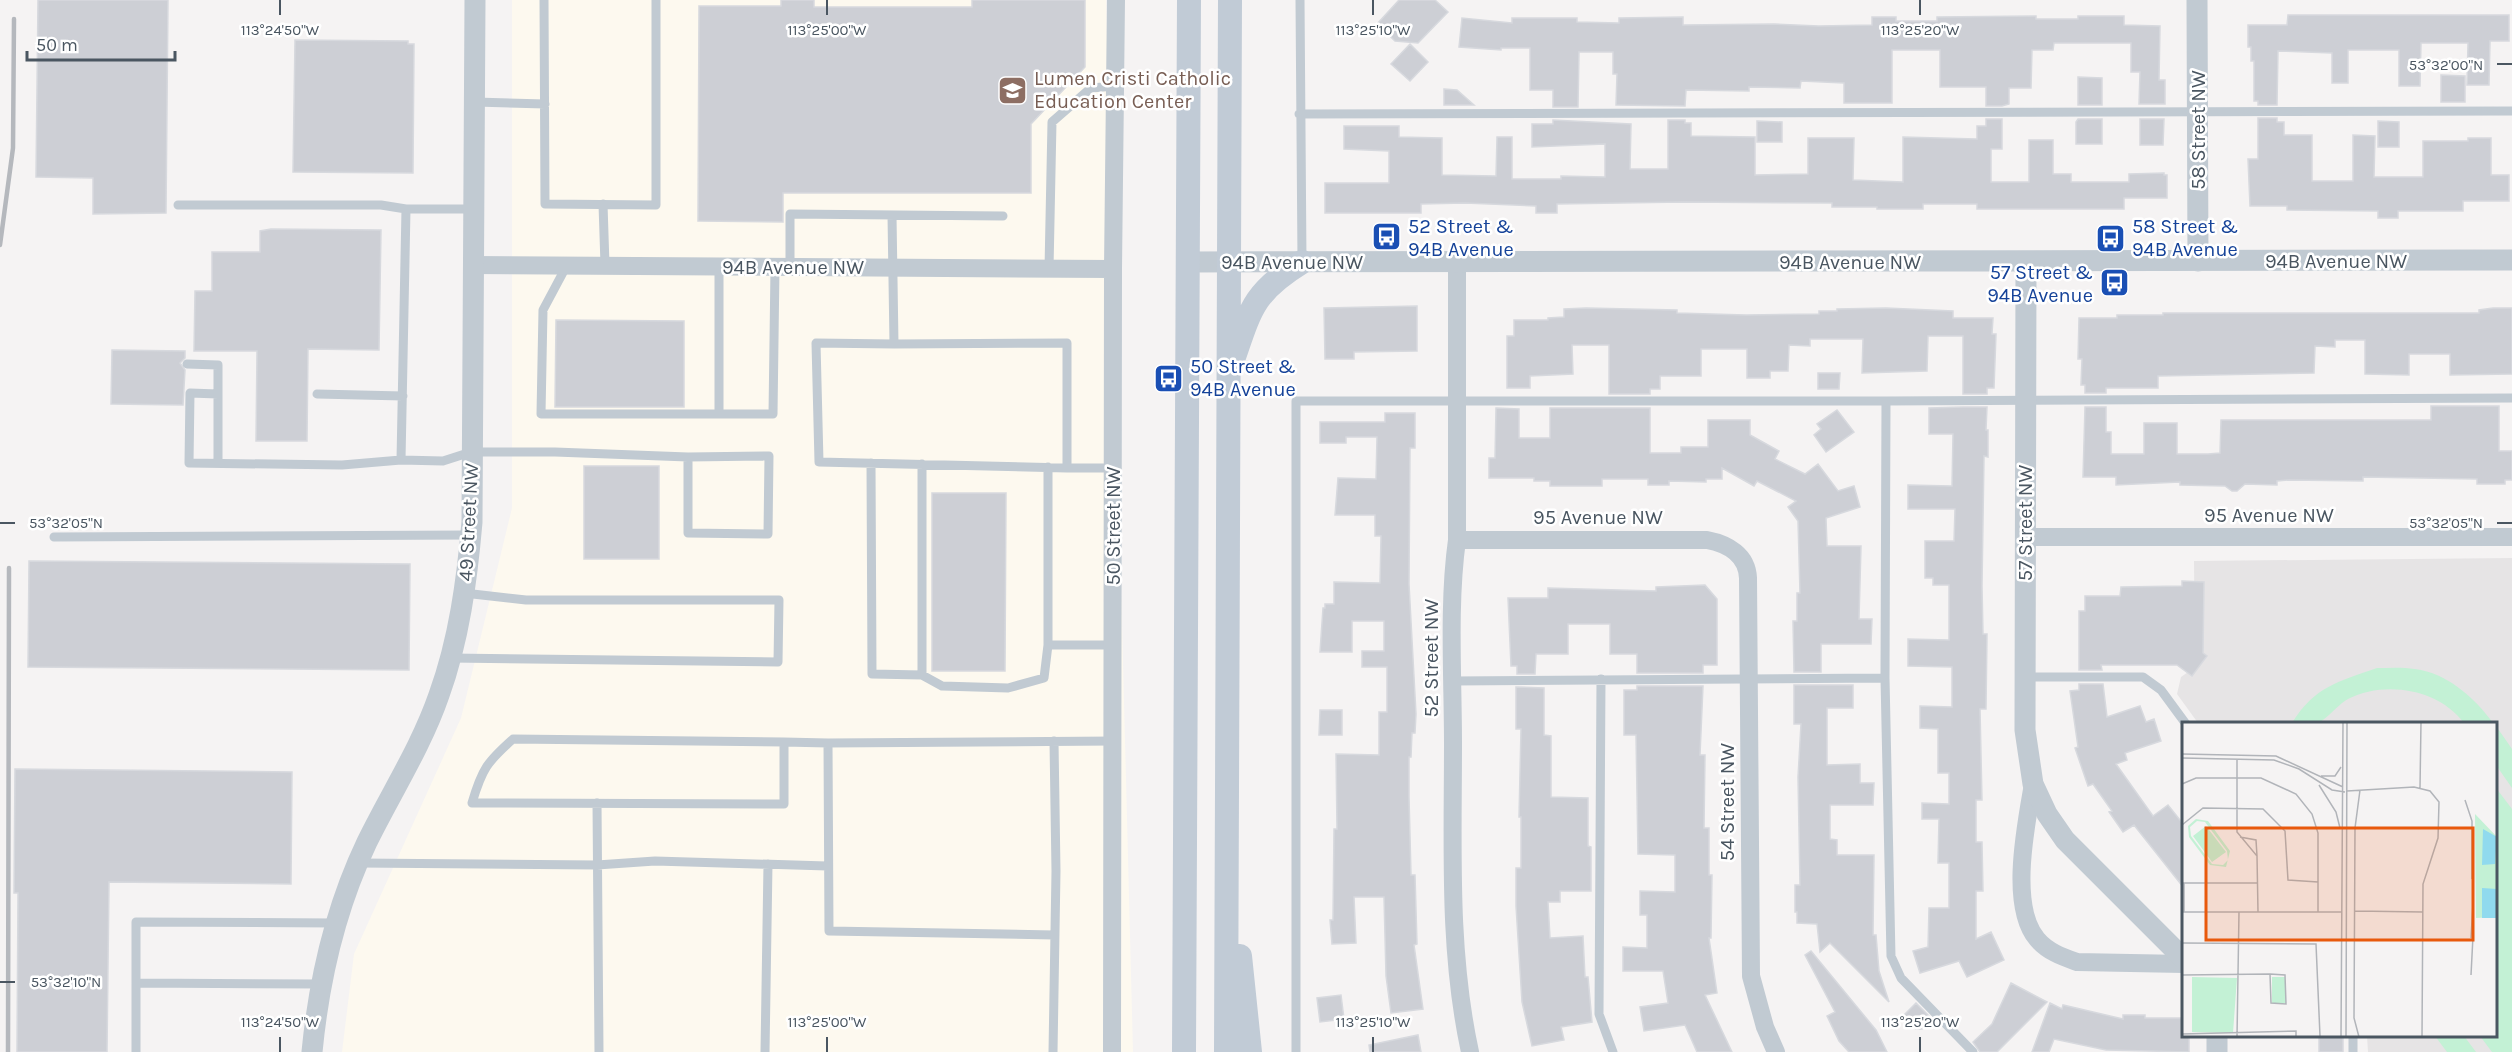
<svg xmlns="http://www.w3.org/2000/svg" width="2512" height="1052" viewBox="0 0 2512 1052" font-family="Karla,sans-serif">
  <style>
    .commercial { fill: #fdf9ef }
    .education { fill: #e6e4e5 }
    .garden { fill: #c3f1d5 }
    .building { fill: #cdcfd5; stroke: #d7d9de; stroke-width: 1.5 }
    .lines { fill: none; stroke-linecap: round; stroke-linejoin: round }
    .service { stroke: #c1cad2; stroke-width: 9 }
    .minor { stroke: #c1cad2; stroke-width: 18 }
    .tertiary { stroke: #c1cad2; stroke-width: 21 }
    .secondary { stroke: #c1cbd6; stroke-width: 24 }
    .rail { stroke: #b5b8bd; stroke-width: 4.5 }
    .ticks { fill: none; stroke: #4a5661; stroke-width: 2 }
    .labels { text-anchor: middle; stroke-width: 5; stroke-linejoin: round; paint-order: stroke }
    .education-label { font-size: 20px; fill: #785e54; stroke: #fff; text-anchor: start }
    .street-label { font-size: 20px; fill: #4a5661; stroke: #fff }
    .transit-label { font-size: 20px; fill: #164399; stroke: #fff; text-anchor: start }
    .inset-road { fill: none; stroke: #b1b4b9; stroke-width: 1.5 }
    .view { fill: #e8590c; fill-opacity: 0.15; stroke: #e8590c; stroke-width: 3 }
    .inset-edge { fill: none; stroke: #4a5661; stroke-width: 3 }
    .ticks-label { font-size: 15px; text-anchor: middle; fill: #4a5661; stroke: #fff; stroke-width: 5; stroke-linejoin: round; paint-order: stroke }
  </style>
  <rect width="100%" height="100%" fill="#f5f3f3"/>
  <path class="commercial" d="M512,0H1106L1133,1052H342L354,954L461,718L512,508Z"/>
  <path class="education" d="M2512,558V1052H2368L2367,1036H2496V724L2198,723L2177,694L2181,677L2195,667L2194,561Z"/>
  <path class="garden" d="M2377,668C2389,668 2402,667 2415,669C2447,673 2475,698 2493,723H2464C2439,689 2385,680 2348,699C2337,705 2325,722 2315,724C2308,725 2299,724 2292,723C2315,686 2338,682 2377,668Z
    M2496,726L2512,749V788L2496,765Z
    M2496,788L2512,809V1052H2492L2480,1036H2496Z
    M2435,1036H2464L2476,1052H2447Z"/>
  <path class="building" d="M38,0H168L166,213L93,214V178L36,177Z
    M781,0H814V7H972V0H1085V67L1031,124V193H783V222L698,221L699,6H781Z
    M1399,0H1435L1448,12L1418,43L1395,41L1377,24Z
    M2288,15H2509V41H2490L2489,85H2467L2468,43H2421L2420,86H2399V50H2348V83H2332V53L2278,51L2277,105H2258V101H2254V61H2251V47H2248V25H2287Z
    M2036,16V19H2078V16H2124V25L2160,26L2159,80H2165V104H2139L2140,72H2131V43H2054L2053,50H2032L2031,88H2009V104L2002,106H1986V87H1940V50H1892V103H1844V83L1801,81L1800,88L1749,87V91L1686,90L1685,106L1616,105L1617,74H1613V52H1579L1578,107H1553V90H1530V48H1501V50L1459,47L1462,18L1512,23V18H1577V22L1619,23V18L1683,17V25L1774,24L1819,26L1872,25V17H1896V21H1937V17Z
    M295,40L408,41V44H414L413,173L293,172Z
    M1410,44L1428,62L1410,81L1391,64Z
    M2441,75L2465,76V102H2441Z
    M2078,77L2102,78V105H2078Z
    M1444,89L1457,90L1474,105H1444Z
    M2258,118H2277V122H2284V135H2312V181H2353V135L2375,136L2374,177H2423V141H2468V138H2491V175H2509V201H2463V211H2398V218H2378V211L2287,210V206H2250L2248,159H2258Z
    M1986,119H2002V149H1991V182H2029V140H2053V174H2071V182H2129V174L2164,173V175H2167V198H2124V209H1977V204H1923V209H1877V207H1832V203L1683,202L1557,204V213H1536V206L1465,203L1421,204V213H1325V183H1389V151L1344,149V126H1399V137L1442,138V175L1496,176L1497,137H1512V179H1561V176L1605,177V144L1532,147V124H1553V120L1631,124L1630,169H1668V120H1685V123H1691V136L1755,137V175L1808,174V138H1854L1853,180L1903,182V137L1977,139V126H1986Z
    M2078,119H2102V144H2076V122Z
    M2140,119H2164L2163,145H2140Z
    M1757,121L1782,122V142H1757Z
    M2378,121L2399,122V147H2378Z
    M271,229L381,230L379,350L308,349L307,441H256L257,351H194L195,291H212V252H260V231Z
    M1417,306V351L1354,352V359H1325L1324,308Z
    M1586,308L1677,310V313L1746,315L1819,314V311H1837V309L1886,308L1953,311V318H1993L1992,334H1996L1994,388H1987V394H1963V336H1928L1927,371L1862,373L1863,339H1810V346L1789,345L1788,371H1770V378H1747V349H1701V376H1660V389H1650V394H1609V345H1572L1573,374L1530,376V388H1507V336H1514V320H1548V318L1564,317V309Z
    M2493,308H2512V374L2450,375V354H2409V375L2365,374V340H2335V347L2315,346L2314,373L2158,376V388H2106V393H2085V385H2081L2082,359H2078L2079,318H2117V315H2163V313H2479V310Z
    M556,320L684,321V407H555Z
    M112,350L185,351V358L180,363L185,370L183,405L111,404Z
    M1818,373H1840L1839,389H1818Z
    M2431,406H2499V451H2512V480H2505V484H2477V479L2363,477V481L2289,480L2277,481V485L2245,484L2237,491H2232L2225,486L2180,485V482L2116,485V477H2083L2085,407H2106V432H2111V454H2144V423H2177V454H2208L2220,453L2221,420H2431Z
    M1963,407H1987L1986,430H1988V457L1984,456L1982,586L1983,634H1987L1986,709H1980L1982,800H1976V842H1982L1983,891H1976V939L1991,932L2004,960L1967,977L1959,961L1920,973L1913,951L1928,947L1929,908H1949V863H1938L1939,819H1922V803L1949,804V773H1938V729L1920,728V706L1952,707V667L1908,666V639L1949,640V585H1933V578H1925V541H1954L1955,509H1908V485L1952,486L1953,434H1929V408Z
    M1496,408L1519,409V438H1550V408H1650V453H1681V447H1708V420H1750V435L1779,451L1775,459L1805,474L1818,464L1838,491L1854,486L1860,507L1826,518L1827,546H1861L1859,619H1872L1871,644H1821V672H1794L1793,621H1797V593H1800L1798,521L1788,507L1796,501L1757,481L1754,486L1722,468V479H1706V482L1669,481V485H1648V479H1602V486H1550V481H1534V478H1489V458H1495Z
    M1837,410L1854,432L1826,452L1814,435L1821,429L1817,424Z
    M1385,413H1415V448H1410L1409,584L1416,714L1415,733H1412L1411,757H1409V797L1411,875H1415L1417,944L1414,945L1423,1009L1391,1013L1386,976L1384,897H1354L1356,943L1332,944L1330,920H1333L1334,829H1337L1336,754L1379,755V712H1387V667H1362V651H1384V621H1352V652H1320L1323,608H1325V604H1334V582L1380,583L1381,536H1375V515H1335L1338,478L1376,479L1377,437H1346V443H1320V422H1385Z
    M584,466H659V559H584Z
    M932,493H1006L1005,671H932Z
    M29,561L410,564L409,670L28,667Z
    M2182,581L2204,582L2203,653L2207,656L2192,676L2177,665H2101L2102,670H2079V611H2085V596H2120L2121,587L2182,586Z
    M1705,585L1717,599V665H1703V673H1637V654H1610V624H1568V654H1536L1535,674H1517V666H1511L1508,598H1548V588L1656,591V587Z
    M2079,684H2103L2107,717L2140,706L2146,722L2154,719L2161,741L2125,753L2127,760L2116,764L2153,816L2168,805L2184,825V888L2134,825L2123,832L2109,812L2112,811L2093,784L2088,786L2075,748L2078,747L2070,691L2079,690Z
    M1794,685H1853V708H1827V765L1860,764V783H1874L1873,805H1830V839L1837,840V855H1874L1873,935H1876L1879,971L1889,1002L1830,943L1820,952L1817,924L1797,923V912H1795V885H1800L1798,777L1801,724H1794Z
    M1637,686H1703L1700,755H1705L1704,828H1709V875H1712L1711,938H1709L1717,993L1705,995L1732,1052H1697L1685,1025L1644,1031L1640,1007L1668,1003L1663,971H1623V947L1647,948V915H1640V891L1675,892V855L1638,854L1636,735H1624V690H1637Z
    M1516,687L1544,688V735L1551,736V797L1588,798V846L1591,847V891H1560V902H1548L1550,938L1583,936L1585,977H1588L1592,1022L1561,1027L1564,1040L1532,1046L1522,1002L1516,906V868H1521V817H1519L1521,729H1516Z
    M1320,710H1342V735H1319Z
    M15,769L292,772L291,884L109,882L107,1052H17L18,893H14Z
    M1811,951L1876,1030L1887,1052H1849L1839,1041L1827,1016L1835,1012L1805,955Z
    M2011,983L2047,1002L1997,1052H1980L1973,1042L1992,1024Z
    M1341,995L1344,1019L1320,1022L1317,998Z
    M1916,1003L1932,1019L1922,1029H1916L1903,1016Z
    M2050,1003L2062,1009L2063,1005L2123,1019V1015H2145V1018H2184V1035H2189V1052L2106,1050L2054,1039L2049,1052H2032Z
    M1418,1035L1421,1052H1370L1369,1045Z
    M2319,1035H2343V1052H2319Z"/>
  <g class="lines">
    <path class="service" d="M544,0L545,204L656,205V0
      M1300,0L1302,262
      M475,102L545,104
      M1299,114L2512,111
      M603,204L605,265
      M178,205H381L406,209
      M473,209H406L401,460L443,461L471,452H555L688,457L769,456L768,534L688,533V457
      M892,215L894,344L1067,343V468L819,462L816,343L894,344
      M567,265L543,310L541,414H719
      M719,266V414H773L775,267
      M790,267V214L1003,216
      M1049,269L1052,122L1091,88L1115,86
      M187,364L218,365V394
      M317,394L403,396
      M1886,401L1885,678L1891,956L1901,978L1973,1052
      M218,462V394L190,393L189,463L342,465L401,460
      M871,463L872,674L922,675
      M922,464V675L942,686L1008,688L1044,678L1048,645V467
      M1067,468H1113
      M54,537L471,535
      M1048,645H1113
      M450,658L778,662L779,600H526L464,593
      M2025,677H2143L2161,690L2186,724
      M1601,679L1599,1014L1613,1052
      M1453,681L1885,678
      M784,742V804L472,803C482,769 487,762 513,739L784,742L828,743
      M597,803L599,1052
      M359,863L597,865L655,861L827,866
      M1054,935L829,931L828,743L1114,741
      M136,983L321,984
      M2353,1036V1052
      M136,1052V922L335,923
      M765,1052L768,864
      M1053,1052L1056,871L1054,741
      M1296,1052V401H1886L2512,398"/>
    <path class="minor" d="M1457,263V540C1448,604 1453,678 1453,744C1453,847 1448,951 1470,1052
      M472,265L1113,269
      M2026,537H2512
      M1457,540H1707C1728,544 1747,555 1748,578L1751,976L1765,1027L1776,1052
      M2033,784C2026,825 2009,906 2037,939C2048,952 2063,957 2077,962L2184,964
      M1112,1052L1113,269L1116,0"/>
    <path class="tertiary" d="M2197,0L2198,261
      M2026,261L2025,730L2033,784L2047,814L2065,840L2184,959
      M1187,262L2512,260
      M312,1052C319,979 335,909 367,842C391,793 421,747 439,695C459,640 467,580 472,522L475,0
      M2217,1052V1036"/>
    <path class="secondary" d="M1234,357C1251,307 1255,291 1302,262
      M1240,956L1250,1052
      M1184,1052L1189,0
      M1226,1052L1230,0"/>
    <path class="rail" d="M0,245L13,148L14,19
      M8,1052L9,568"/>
  </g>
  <path class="ticks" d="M280,0V15M827,0V15M1373,0V15M1920,0V15M2497,64H2512M0,523H15M2497,523H2512M0,982H15M280,1037V1052M827,1037V1052M1373,1037V1052M1920,1037V1052"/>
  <defs>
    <symbol id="university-square" viewBox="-11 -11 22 22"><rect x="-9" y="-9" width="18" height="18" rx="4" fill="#8d6e63" stroke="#fff"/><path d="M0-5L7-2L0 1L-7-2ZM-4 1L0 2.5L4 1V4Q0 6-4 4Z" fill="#fff"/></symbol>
    <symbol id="bus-square" viewBox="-11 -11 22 22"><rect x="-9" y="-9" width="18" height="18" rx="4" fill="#1a4fb4" stroke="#fff"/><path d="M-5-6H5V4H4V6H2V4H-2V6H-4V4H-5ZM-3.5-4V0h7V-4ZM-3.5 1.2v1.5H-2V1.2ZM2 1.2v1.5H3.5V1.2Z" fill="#fff"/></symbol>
  </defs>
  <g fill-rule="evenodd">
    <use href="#university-square" x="996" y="74" width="33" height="33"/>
    <use href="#bus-square" x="1370" y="220" width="33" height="33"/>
    <use href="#bus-square" x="2094" y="222" width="33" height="33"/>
    <use href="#bus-square" x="2098" y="266" width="33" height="33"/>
    <use href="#bus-square" x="1152" y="362" width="33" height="33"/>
  </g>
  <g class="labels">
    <g class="education-label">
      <text x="1034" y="85">Lumen Cristi Catholic<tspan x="1034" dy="23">Education Center</tspan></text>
    </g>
    <g class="street-label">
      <text transform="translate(2198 130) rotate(-90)" y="7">58 Street NW</text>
      <text x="2336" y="268">94B Avenue NW</text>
      <text x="1292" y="269">94B Avenue NW</text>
      <text x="1850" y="269">94B Avenue NW</text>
      <text x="793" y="274">94B Avenue NW</text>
      <text x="2269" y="522">95 Avenue NW</text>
      <text x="1598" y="524">95 Avenue NW</text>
      <text transform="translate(468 522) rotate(-87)" y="7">49 Street NW</text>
      <text transform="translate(2025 523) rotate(-90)" y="7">57 Street NW</text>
      <text transform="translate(1113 526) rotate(-90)" y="7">50 Street NW</text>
      <text transform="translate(1431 658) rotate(-90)" y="7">52 Street NW</text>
      <text transform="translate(1727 802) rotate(-90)" y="7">54 Street NW</text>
    </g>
    <g class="transit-label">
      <text x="1408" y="233">52 Street &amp;<tspan x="1408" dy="23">94B Avenue</tspan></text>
      <text x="2132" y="233">58 Street &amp;<tspan x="2132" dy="23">94B Avenue</tspan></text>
      <text x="2093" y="279" text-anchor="end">57 Street &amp;<tspan x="2093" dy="23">94B Avenue</tspan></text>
      <text x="1190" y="373">50 Street &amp;<tspan x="1190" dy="23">94B Avenue</tspan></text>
    </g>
  </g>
  <g transform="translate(2182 722)">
    <rect width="315" height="315" fill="#f5f3f3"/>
    <path d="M293,92L315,115V195L294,196Z" fill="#c3f1d5"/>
    <path d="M10,255L55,256L51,311L10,310ZM90,255H103L104,281H90Z" fill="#c3f1d5"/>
    <path d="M14,97L26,99L48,129L44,145L28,143L7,115L6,104ZM15,99L23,100L45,129L46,138L41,143L30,142L9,114L8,105ZM24,104L44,130L30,140L11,114Z" fill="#c3f1d5" fill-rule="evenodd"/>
    <path d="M301,107L315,115L313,142L300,143ZM300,166L315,167V196H300Z" fill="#90daee"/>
    <path class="inset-road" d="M0,32L94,34L161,65M0,36L92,38L117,47L150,68L163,70M55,37V110L75,134L76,190M139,54H153L159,45M0,62L14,56H79L114,72L130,92L136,111V190M137,63L154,90L158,106M238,66L239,0M165,69L232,65L248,69L257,80L256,116L241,162L240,315M283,78L290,99V157M0,103L21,86L81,87L103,109L106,158L136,160M58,115L74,118L75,134M0,161H76M2,161V190M173,189L241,190M0,190H160M289,216L291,181M0,221L134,222L138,314M0,253L88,252L103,253L104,282L89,281L88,252M289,253L291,214M0,312L114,309V315M55,315L57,190M159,315L161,0M164,315L165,0M177,315L172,296L173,106L178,68"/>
    <path class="view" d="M24,106H291V218H24Z"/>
    <rect width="315" height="315" class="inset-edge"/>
  </g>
  <g class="ticks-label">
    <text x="280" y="35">113°24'50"W</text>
    <text x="827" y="35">113°25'00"W</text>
    <text x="1373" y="35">113°25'10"W</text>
    <text x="1920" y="35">113°25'20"W</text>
    <text x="2446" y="70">53°32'00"N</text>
    <text x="2446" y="528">53°32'05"N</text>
    <text x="66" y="528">53°32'05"N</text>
    <text x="66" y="987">53°32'10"N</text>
    <text x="280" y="1027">113°24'50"W</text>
    <text x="827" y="1027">113°25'00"W</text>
    <text x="1373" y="1027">113°25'10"W</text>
    <text x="1920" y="1027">113°25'20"W</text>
  </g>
  <path d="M27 51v9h148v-9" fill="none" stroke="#4a5661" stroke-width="3"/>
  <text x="36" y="51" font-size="18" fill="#4a5661" stroke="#ffffff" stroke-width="4.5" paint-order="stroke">50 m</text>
</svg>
